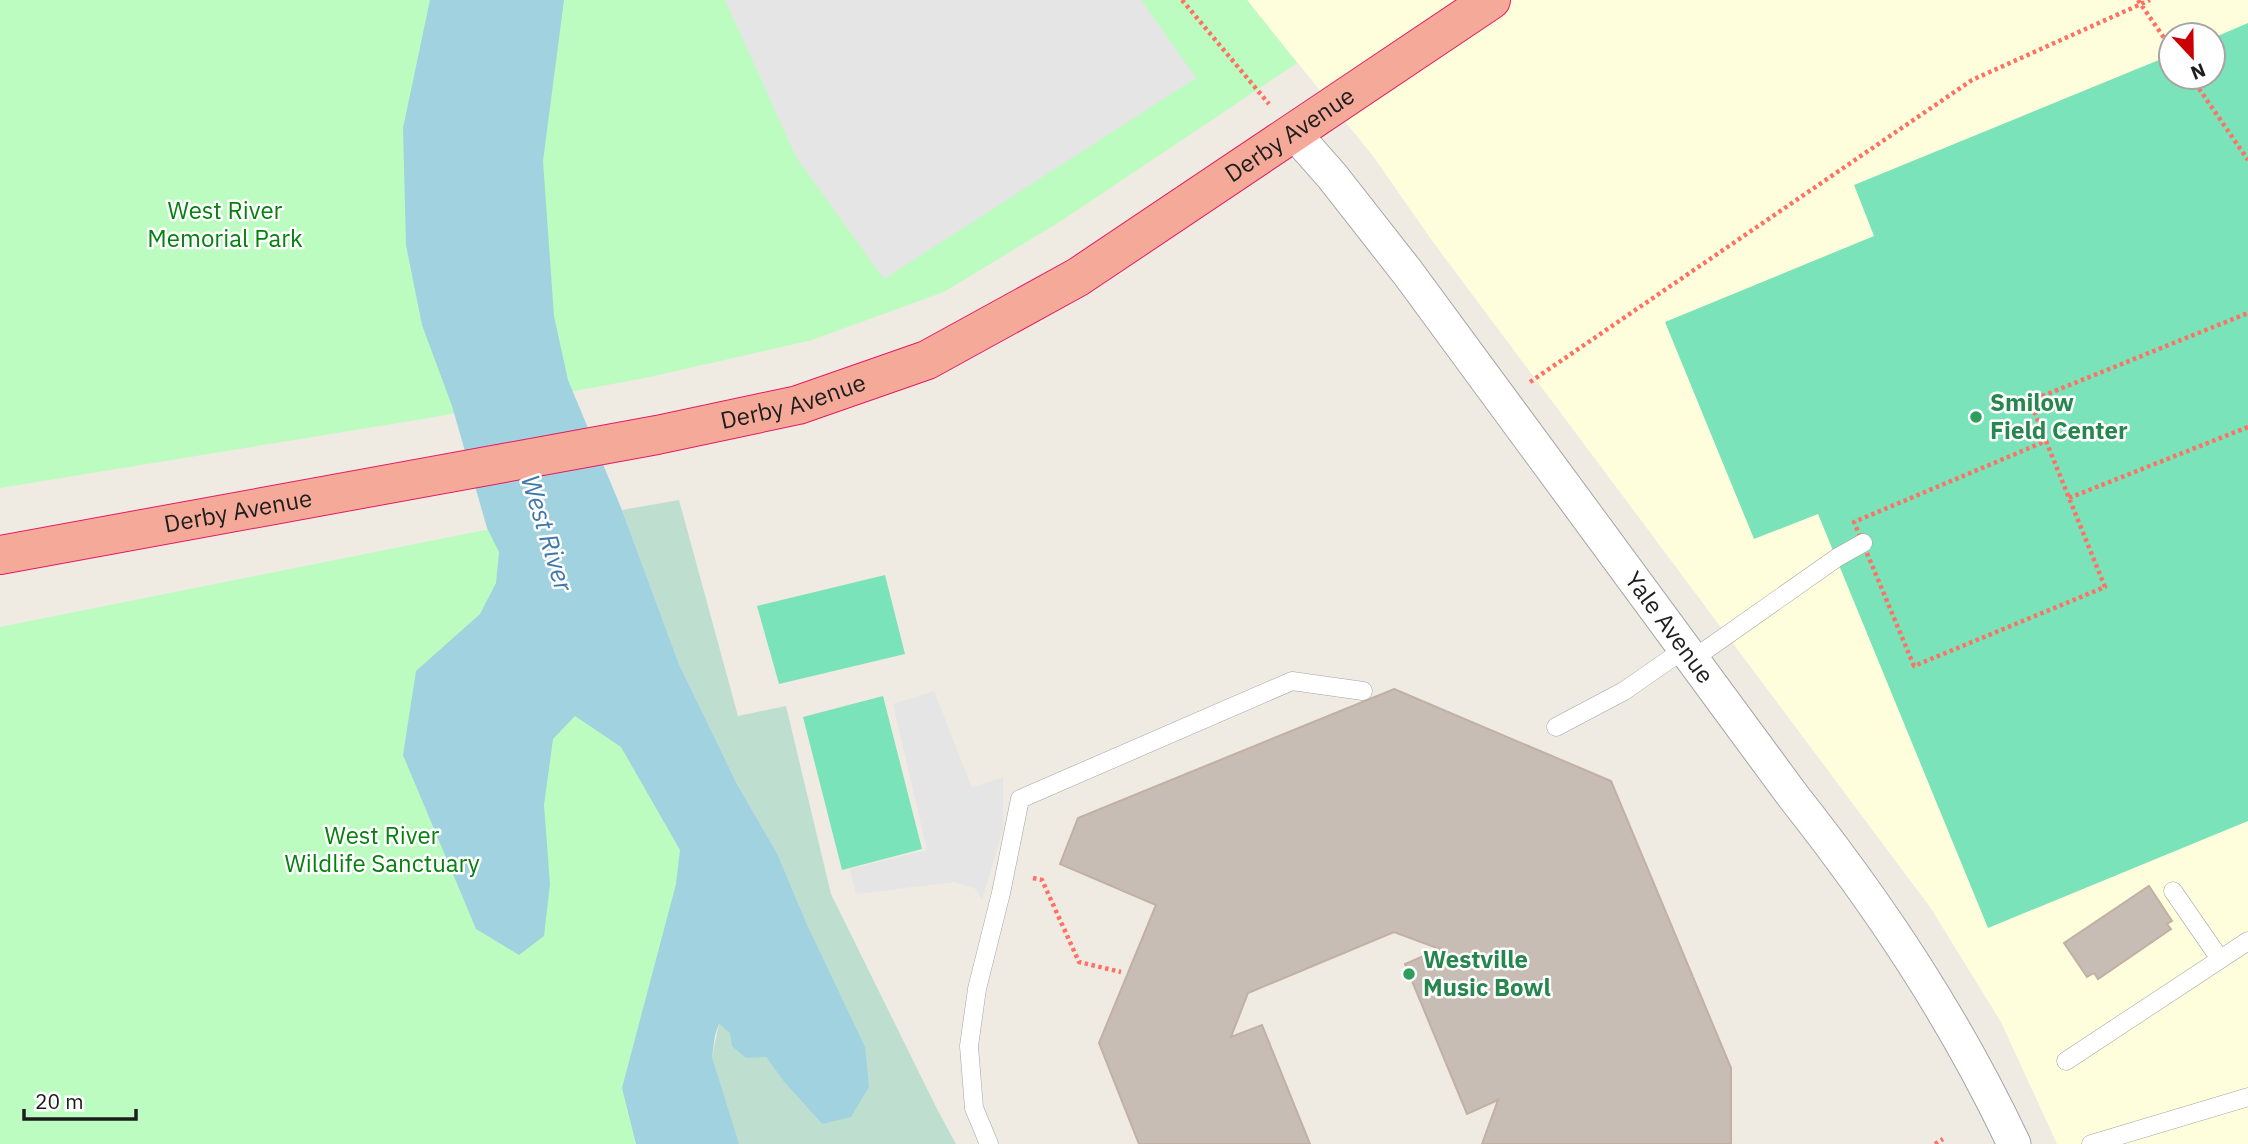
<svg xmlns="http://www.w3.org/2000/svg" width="2248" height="1144" viewBox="0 0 2248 1144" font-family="'IBM Plex Sans',sans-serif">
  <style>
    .education { fill: #fffedc; fill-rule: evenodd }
    .wetland { fill: #bedecf }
    .park { fill: #bcfcc0 }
    .pitch { fill: #7be3b9 }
    .parking { fill: #e5e5e5 }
    .water { fill: #a0d2e0 }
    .building { fill: #c7bdb5; stroke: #c2b0a4; stroke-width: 2 }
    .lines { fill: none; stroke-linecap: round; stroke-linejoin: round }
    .service-casing { stroke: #a4a4a4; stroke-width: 19 }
    .minor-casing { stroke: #a4a4a4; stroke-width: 35 }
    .trunk-casing { stroke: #e31a62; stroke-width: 40 }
    .path { stroke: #ff7164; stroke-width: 4.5; stroke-dasharray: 3.5 3.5; stroke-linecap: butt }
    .service { stroke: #fff; stroke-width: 18 }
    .minor { stroke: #fff; stroke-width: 33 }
    .trunk { stroke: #f5aa99; stroke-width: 38 }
    .leisure-dot { fill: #2e9e5b; stroke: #fff; stroke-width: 2.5 }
    .labels { text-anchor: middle; stroke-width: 5; stroke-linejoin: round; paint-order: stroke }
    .street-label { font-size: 24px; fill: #1d1d1d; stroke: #fff }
    .park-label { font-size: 24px; fill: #05810d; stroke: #fff }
    .leisure-label { font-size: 24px; font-weight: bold; fill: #27864d; stroke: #fff; text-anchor: start }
    .water-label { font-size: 26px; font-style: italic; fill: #4178aa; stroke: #fff }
  </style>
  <rect width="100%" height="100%" fill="#efebe2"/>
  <path class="education" d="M1247,0H2248V1144H2057L2001,1022L1930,907L1433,242L1373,156ZM2171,35H2213V77H2171Z"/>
  <path class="wetland" d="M679,500L738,716L786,706L831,894L937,1109L956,1144H739L737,1141L712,1057L719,1024L766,1057L784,1082L822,1124L809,929L777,853L737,784L679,664L622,510Z"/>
  <path class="park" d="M0,0H1247L1297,63L1061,221L944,292L812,340L645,378L429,418L0,488Z
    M540,519L701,803L697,1144H0V627Z"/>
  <path class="pitch" d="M2248,23V821L1988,928L1818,514L1754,539L1665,322L1874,236L1854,185L2171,55V77H2213V38Z
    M885,575L905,654L779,684L757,606Z
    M883,696L922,849L842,870L803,717Z"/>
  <path class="parking" d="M725,0H1141L1196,78L884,279L796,157Z
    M934,691L972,788L1003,777V829L982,900L976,889L954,882L856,894L850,869L927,850L893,704Z"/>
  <path class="water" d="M430,0H564L543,161L554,316L568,380L622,510L679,664L737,784L777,853L809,929L865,1047L869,1087L851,1117L822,1124L784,1082L766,1057L746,1058L732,1046L730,1033L719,1024L715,1035L712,1057L739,1144H636L622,1088L676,884L680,850L621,747L575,716L553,739L544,805L550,884L544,936L519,955L476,929L403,755L416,671L480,614L496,583L499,552L487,528L452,406L422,325L406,245L403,128Z"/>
  <path class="building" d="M1394,689L1611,781L1731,1068V1144H1482L1498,1100L1467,1114L1405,964L1440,949L1394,932L1248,993L1231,1037L1262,1025L1310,1144H1139L1099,1043L1156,905L1060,864L1078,818Z
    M2149,886L2172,921L2167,924L2171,929L2098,979L2094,973L2087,977L2064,943Z"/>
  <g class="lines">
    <defs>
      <path id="service" d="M1693,659L1838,557L1863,543
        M1556,727L1624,691L1686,648
        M2173,891L2220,959
        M2066,1061L2248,941
        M989,1144L974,1108L969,1046L977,989L1001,893L1020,799L1292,681L1363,691
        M2091,1144L2248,1097"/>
      <g id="minor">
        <path id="s1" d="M1294,133L1332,176L1408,273L1793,796C1880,906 1954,1017 2014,1144"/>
      </g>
      <g id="trunk">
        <path id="s2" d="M0,555L657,435L798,405L927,360L1078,277L1491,0"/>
      </g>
    </defs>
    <use href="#service" class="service-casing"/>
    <use href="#minor" class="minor-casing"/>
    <use href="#trunk" class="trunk-casing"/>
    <path class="path" d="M1182,0L1269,104
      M2138,0L2171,48
      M2191,77L2248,160
      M1530,382L1972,80L2150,0
      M2046,441L2105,587L1914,666L1854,522Z
      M2046,441L2030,401L2248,313
      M2069,498L2248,427
      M1033,878L1042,880L1079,962L1121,972
      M1935,1144L1943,1139"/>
    <use href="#service" class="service"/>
    <use href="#minor" class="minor"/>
    <use href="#trunk" class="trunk"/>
  </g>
  <g class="leisure-dot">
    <circle cx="1976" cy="417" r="7"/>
    <circle cx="1409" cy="974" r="7"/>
  </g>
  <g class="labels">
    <g class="street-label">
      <text dy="8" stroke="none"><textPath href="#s2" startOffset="1376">Derby Avenue</textPath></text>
      <text dy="8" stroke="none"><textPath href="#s2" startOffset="808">Derby Avenue</textPath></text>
      <text dy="8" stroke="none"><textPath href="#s2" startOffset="242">Derby Avenue</textPath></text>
      <text dy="8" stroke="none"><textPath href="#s1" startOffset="621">Yale Avenue</textPath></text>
    </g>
    <g class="park-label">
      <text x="225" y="219">West River<tspan x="225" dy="28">Memorial Park</tspan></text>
      <text x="382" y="844">West River<tspan x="382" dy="28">Wildlife Sanctuary</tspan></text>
    </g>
    <g class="leisure-label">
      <text x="1990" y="411">Smilow<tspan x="1990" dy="28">Field Center</tspan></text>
      <text x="1423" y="968">Westville<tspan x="1423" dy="28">Music Bowl</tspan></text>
    </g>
    <g class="water-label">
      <text transform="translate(547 533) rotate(73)" y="9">West River</text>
    </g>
  </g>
  <g transform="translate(2192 56) rotate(158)"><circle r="33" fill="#ffffff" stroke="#a5a5a5" stroke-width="2"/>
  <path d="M0-5L12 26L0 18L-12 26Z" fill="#cb0004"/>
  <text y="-10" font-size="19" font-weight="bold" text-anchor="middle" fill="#1d1d1d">N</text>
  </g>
  <path d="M24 1109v10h112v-10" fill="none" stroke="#1d1d1d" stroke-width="3.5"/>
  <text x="35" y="1109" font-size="21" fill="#1d1d1d" stroke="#ffffff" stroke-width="5" paint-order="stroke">20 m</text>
</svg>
